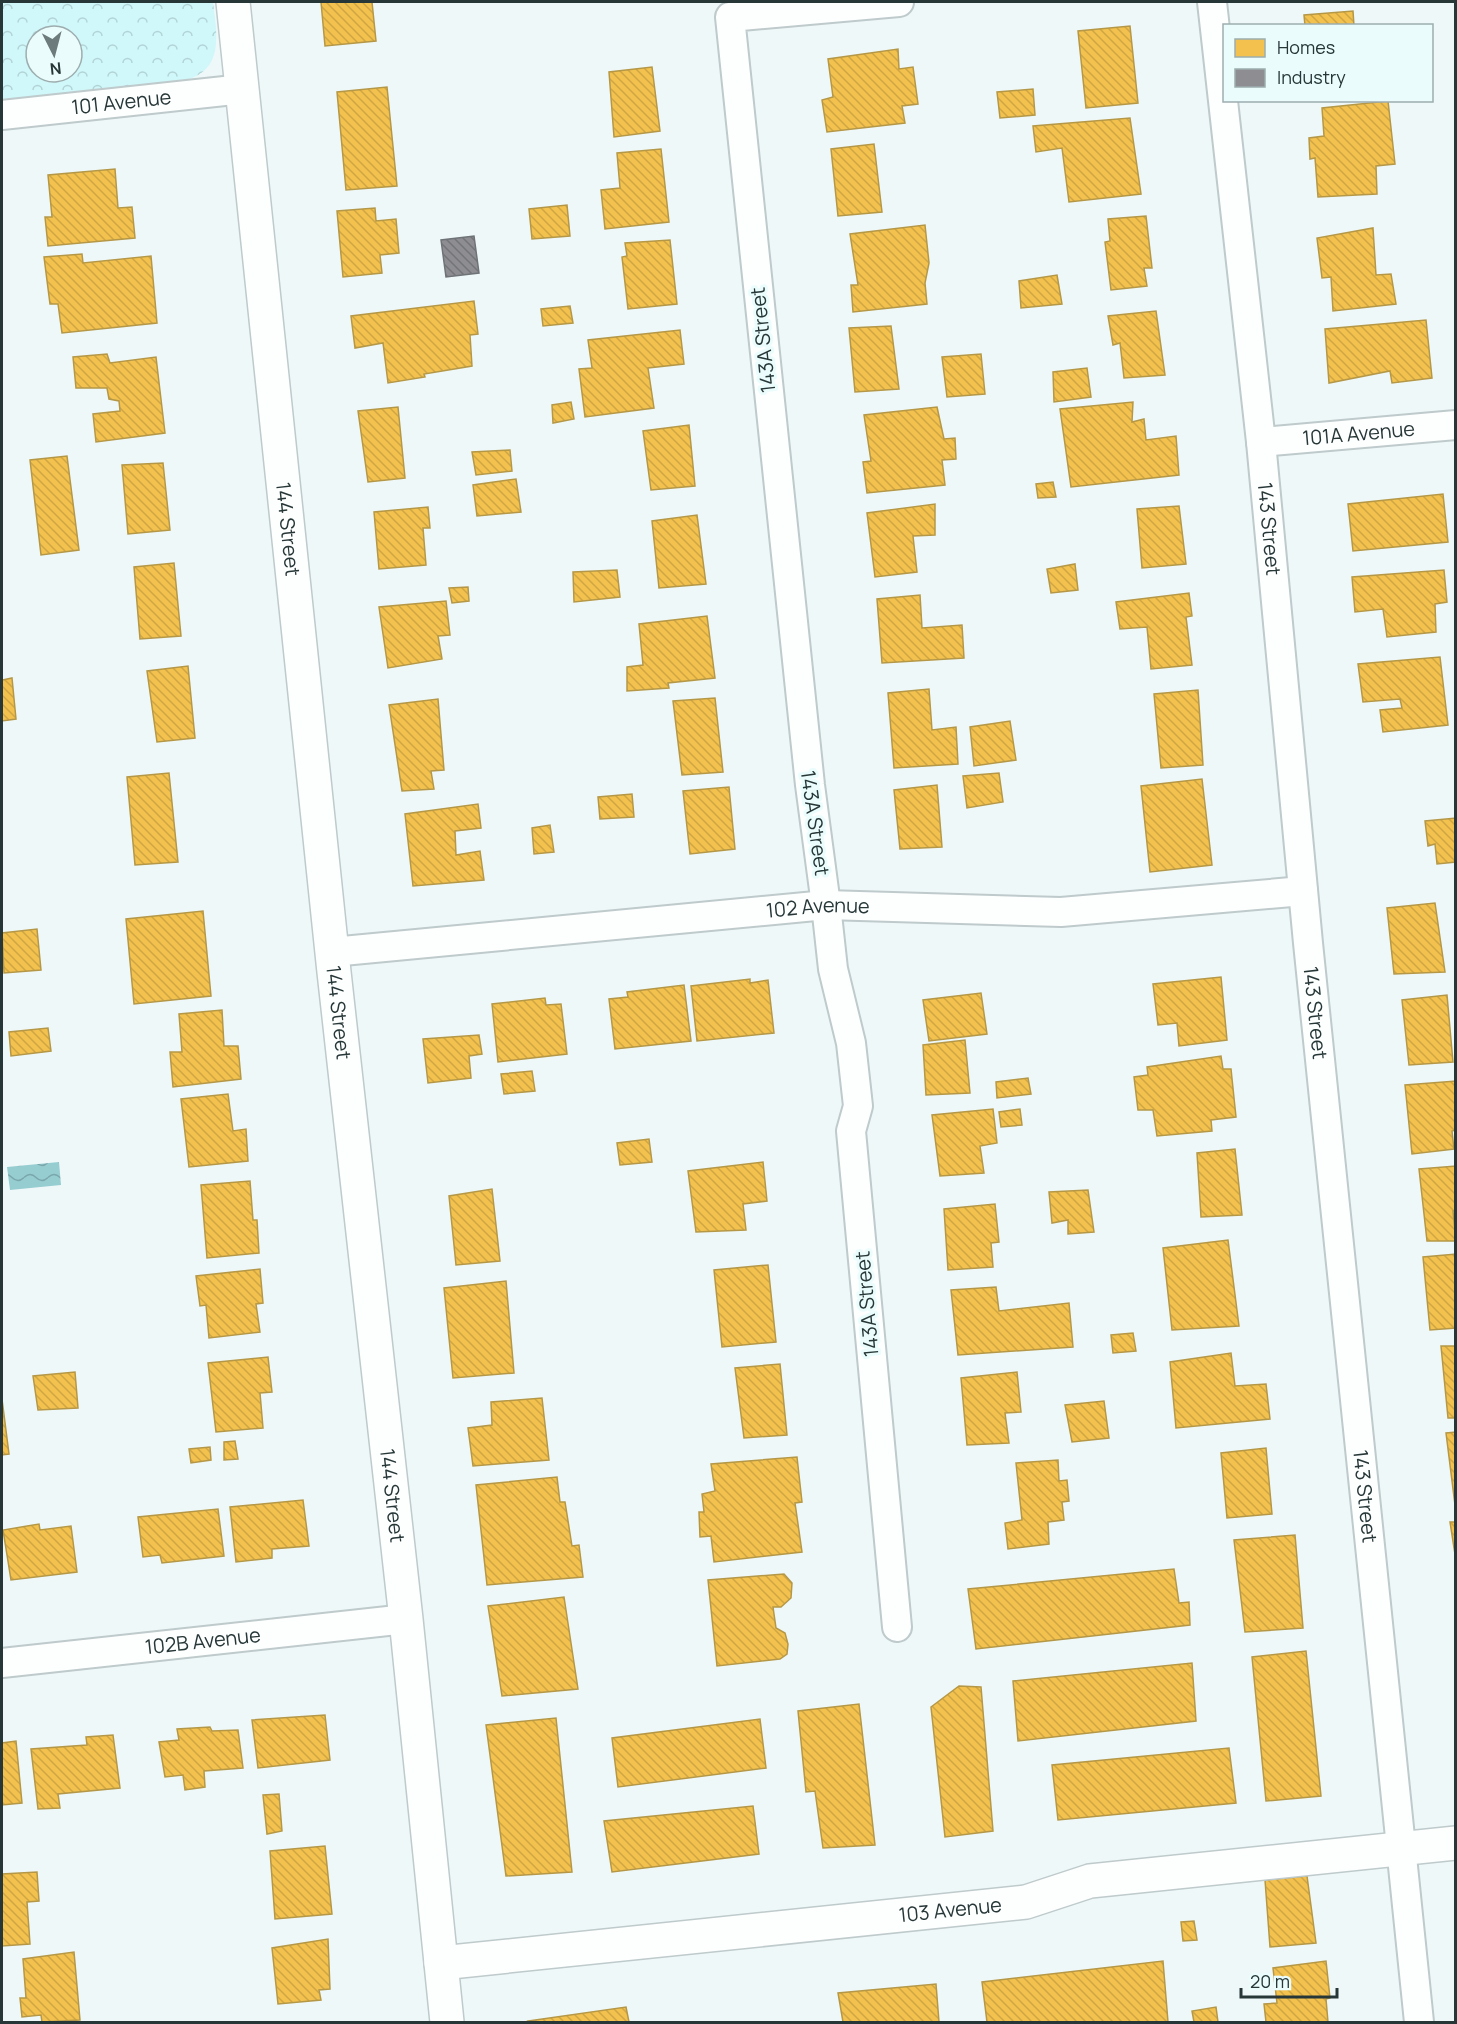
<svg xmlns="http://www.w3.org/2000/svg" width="1457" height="2024" viewBox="0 0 1457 2024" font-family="Manrope,sans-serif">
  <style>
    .park { fill: url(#park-crowns); fill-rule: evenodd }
    .water { fill: url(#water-waves) }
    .homes { fill: url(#homes-back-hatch); stroke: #b59847; stroke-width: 1.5 }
    .industry { fill: url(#industry-back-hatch); stroke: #6e7377; stroke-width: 1.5 }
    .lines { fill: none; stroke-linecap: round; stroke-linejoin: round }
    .street-casing { stroke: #becacb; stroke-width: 32 }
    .secondary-casing { stroke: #becacb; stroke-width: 36 }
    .street { stroke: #fdfefe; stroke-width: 28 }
    .secondary { stroke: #fdfefe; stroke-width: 33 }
    .labels { text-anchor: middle; stroke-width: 6; stroke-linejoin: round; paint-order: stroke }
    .street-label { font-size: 20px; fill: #273738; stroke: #ebfcfd }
  </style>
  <defs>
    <pattern id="park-crowns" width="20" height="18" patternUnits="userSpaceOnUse" patternTransform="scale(1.5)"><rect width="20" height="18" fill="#d0f7fa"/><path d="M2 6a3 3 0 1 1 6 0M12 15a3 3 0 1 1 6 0" fill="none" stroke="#b3d4d7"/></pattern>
    <pattern id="water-waves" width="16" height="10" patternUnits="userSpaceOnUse" patternTransform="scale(1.5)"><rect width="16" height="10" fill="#96cdd1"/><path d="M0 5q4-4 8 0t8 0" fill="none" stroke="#7aa7ab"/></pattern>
    <pattern id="homes-back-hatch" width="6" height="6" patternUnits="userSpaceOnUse" patternTransform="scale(1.5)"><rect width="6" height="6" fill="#f2c14e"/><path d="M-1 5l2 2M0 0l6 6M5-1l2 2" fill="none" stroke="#d0a645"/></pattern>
    <pattern id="industry-back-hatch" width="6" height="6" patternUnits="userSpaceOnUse" patternTransform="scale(1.5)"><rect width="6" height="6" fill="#8d8d92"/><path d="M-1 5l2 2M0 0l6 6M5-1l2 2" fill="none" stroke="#737478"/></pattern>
  </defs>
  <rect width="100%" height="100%" fill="#eff8f9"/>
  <path class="park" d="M2,2H213C217,35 225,71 183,81L2,100ZM36,36H72V72H36Z"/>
  <path class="water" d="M59,1162L61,1185L10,1190L7,1167Z"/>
  <path class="homes" d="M321,2H372L376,41L325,46Z
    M1353,11L1354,26H1305L1304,15Z
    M1130,26L1138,103L1086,108L1078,31Z
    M898,49L899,69L913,67L918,104L902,106L905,123L827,132L822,100L833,97L828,59Z
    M652,67L660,131L614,137L609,72Z
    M387,87L397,186L346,190L337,92Z
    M1033,89L1035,115L1000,118L997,92Z
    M1388,101L1395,164L1376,166L1377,194L1318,197L1315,158L1310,159L1309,138L1324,136L1322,108Z
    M1130,118L1141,194L1069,202L1062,148L1036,152L1033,126Z
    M874,144L882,212L838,216L831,149Z
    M661,149L669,222L605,229L601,190L620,188L617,153Z
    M115,169L118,208L132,207L135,238L48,246L45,217H52L48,175Z
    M567,205L570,236L532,239L529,209Z
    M375,208L376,221L396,219L399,253L380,255L382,273L343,277L337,211Z
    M1146,216L1152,268H1144L1147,286L1111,290L1105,242L1110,241L1108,219Z
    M925,225L929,263L925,283L927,304L853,312L851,285H858L850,234Z
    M1373,228L1376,275L1391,274L1396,304L1333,311L1331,277L1322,278L1317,238Z
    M670,240L677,304L628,309L622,257L627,256L625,243Z
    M82,254L83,263L151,256L157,323L62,333L58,304H50L44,257Z
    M1057,275L1062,304L1021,308L1019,281Z
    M474,301L478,334L470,335L472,366L424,374L425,377L388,383L383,343L355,348L351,316Z
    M570,306L573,323L543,326L541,309Z
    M1156,311L1165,375L1124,378L1120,343L1113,345L1108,316Z
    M1426,320L1432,378L1392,383L1390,371L1329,383L1325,329Z
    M891,326L899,389L855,392L849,328Z
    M680,330L684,364L648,368L654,408L585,417L579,369L592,368L588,340Z
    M107,354L110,363L156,357L165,433L96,442L93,414L120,411L119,401L109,399L107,388H76L73,357Z
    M981,354L985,394L947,397L942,357Z
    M1087,368L1091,397L1054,402L1053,372Z
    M571,402L574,419L553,423L552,405Z
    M1133,402L1132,422L1144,419L1146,440L1176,436L1179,475L1071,487L1060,409Z
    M398,407L405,478L368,482L358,411Z
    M937,407L944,439L955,438L956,459L942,460L945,485L867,493L863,462L871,461L864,415Z
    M689,425L695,486L651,490L643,431Z
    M510,450L512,471L476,475L472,452Z
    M67,456L79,550L41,555L30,460Z
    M163,463L170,530L128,534L122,465Z
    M516,479L521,512L477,516L473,485Z
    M1053,482L1056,497L1038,498L1036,484Z
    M1443,494L1448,542L1353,551L1348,504Z
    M935,504V535L913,536L917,572L875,577L867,513Z
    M1179,506L1186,564L1142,568L1137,509Z
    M428,507L430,528H423L426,565L379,569L374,512Z
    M697,515L706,584L659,588L652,521Z
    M174,563L181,636L140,639L134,567Z
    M1075,564L1078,590L1051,593L1047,569Z
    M617,570L620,597L574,602L573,572Z
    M1444,570L1447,602L1435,604L1436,632L1387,637L1383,609L1355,612L1352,577Z
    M468,587L469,601L452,603L449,588Z
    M1189,593L1192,616L1186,617L1192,665L1151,669L1147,627L1120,629L1116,602Z
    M920,595L922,628L962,625L964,658L882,663L877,599Z
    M446,601L450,635L438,636L442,659L388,668L379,607Z
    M707,616L715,678L668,683L669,688L627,691V667L643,665L639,624Z
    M1440,657L1448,725L1383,732L1380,710L1402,708L1400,699L1363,702L1358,664Z
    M188,666L195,738L157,742L147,671Z
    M12,678L16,719L2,721V680Z
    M929,689L932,730L956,727L958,764L894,768L888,693Z
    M1198,690L1203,765L1161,768L1154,694Z
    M715,698L723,772L682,775L673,701Z
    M438,699L444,770L431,771L434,789L402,791L389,705Z
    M1010,721L1016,760L974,766L970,727Z
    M169,773L178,862L135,865L127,777Z
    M999,773L1003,802L967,808L963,776Z
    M1202,779L1212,865L1150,872L1141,786Z
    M937,785L942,847L900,849L894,790Z
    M729,787L735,849L690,854L683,791Z
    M632,794L634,817L600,819L598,797Z
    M478,804L481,828L455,831L456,855L480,851L484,880L413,886L405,814Z
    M1456,818V862L1437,864L1435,844L1428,846L1425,821Z
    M550,825L554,852L534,854L532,828Z
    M1435,903L1445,972L1394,974L1387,908Z
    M203,911L211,996L134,1004L126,919Z
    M37,929L41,970L4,973L2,933Z
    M1221,977L1227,1040L1179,1046L1177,1023L1158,1025L1153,984Z
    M750,979V983L768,980L774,1033L697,1041L691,986Z
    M684,985L691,1041L615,1049L609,999L628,997L627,992Z
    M981,993L987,1034L929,1041L923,1000Z
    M1447,995L1453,1062L1409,1065L1402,1000Z
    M545,998L546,1005L561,1004L567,1054L498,1062L492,1004Z
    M222,1010L224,1046H238L241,1079L173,1087L170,1052H182L179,1014Z
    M48,1028L51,1051L11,1056L9,1032Z
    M479,1035L482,1054L469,1056L471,1078L428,1083L423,1039Z
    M965,1040L970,1093L926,1095L923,1045Z
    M1221,1056L1223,1069H1231L1236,1117L1211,1120L1212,1131L1157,1136L1153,1110H1138L1134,1077L1148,1075L1147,1067Z
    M532,1071L535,1091L504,1094L501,1074Z
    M1028,1078L1031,1094L997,1098L996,1082Z
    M1456,1081V1130L1452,1131L1454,1149L1412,1154L1405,1085Z
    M228,1094L233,1131L246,1129L248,1161L189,1167L181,1099Z
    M993,1109L997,1143L980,1146L984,1173L940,1176L932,1115Z
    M1020,1109L1022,1125L1001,1127L999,1112Z
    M649,1139L652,1162L620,1165L617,1143Z
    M1235,1149L1242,1215L1201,1217L1197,1153Z
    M763,1162L767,1201L743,1204L746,1230L696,1232L688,1171Z
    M1456,1166V1211H1453L1456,1241H1427L1419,1169Z
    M250,1181L253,1220H257L259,1253L207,1258L201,1185Z
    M492,1189L500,1261L456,1265L449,1196Z
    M1088,1190L1094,1232L1068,1234V1220L1052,1223L1049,1192Z
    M995,1204L999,1242L991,1243L993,1267L948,1270L944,1209Z
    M1228,1240L1239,1326L1172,1330L1163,1248Z
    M1456,1254V1328L1430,1330L1423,1257Z
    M768,1265L776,1342L722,1347L714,1270Z
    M260,1269L263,1303L256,1304L260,1332L209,1338L206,1305L200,1306L196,1276Z
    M506,1281L514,1373L453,1378L444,1288Z
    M996,1287L999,1311L1069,1303L1073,1347L958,1355L951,1290Z
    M1133,1333L1136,1351L1113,1353L1111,1335Z
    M1441,1346H1456V1418H1448Z
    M1231,1353L1235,1386L1266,1384L1270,1419L1176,1428L1170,1362Z
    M268,1357L272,1392L260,1393L263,1428L216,1432L208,1363Z
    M780,1364L787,1435L744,1438L735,1368Z
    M75,1372L78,1408L38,1410L33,1376Z
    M1017,1372L1021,1412L1005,1413L1009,1443L967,1445L961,1378Z
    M542,1398L549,1460L473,1466L468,1428L492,1425L491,1402Z
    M2,1399L9,1454L2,1455Z
    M1104,1401L1109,1438L1072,1442L1065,1405Z
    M1456,1432V1505H1455L1446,1433Z
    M235,1441L238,1459L224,1460V1442Z
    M210,1447L211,1460L191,1463L189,1449Z
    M1266,1448L1272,1514L1227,1518L1221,1453Z
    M797,1457L802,1502L795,1503L802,1552L714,1562L711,1536L700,1537L699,1512H704L702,1494L715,1491L711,1464Z
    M1058,1460L1059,1481L1067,1480L1069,1501L1062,1502L1064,1520L1048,1522L1049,1544L1008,1549L1005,1523L1022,1520L1016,1463Z
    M557,1477L560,1502H565L572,1546L579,1545L583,1577L487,1585L476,1485Z
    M303,1500L309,1546L272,1549V1558L236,1562L230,1507Z
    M218,1509L224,1556L162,1563L160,1555L143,1557L138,1517Z
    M1450,1522H1456V1561Z
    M39,1524L40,1530L71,1526L77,1572L11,1580L3,1530Z
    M1295,1535L1303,1628L1245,1632L1234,1540Z
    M1174,1569L1179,1603L1189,1602L1190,1625L976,1649L968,1589Z
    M784,1574L792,1583L791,1598L781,1607H773L776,1628L785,1633L788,1644L787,1654L780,1659L717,1666L708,1580Z
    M564,1597L578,1689L502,1696L488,1606Z
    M1306,1651L1321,1796L1266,1801L1252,1657Z
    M1192,1663L1196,1721L1018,1741L1013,1681Z
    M959,1686L981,1687L993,1831L945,1837L931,1707Z
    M859,1704L875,1845L823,1848L815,1791L806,1792L798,1711Z
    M325,1715L330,1760L258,1768L252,1720Z
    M556,1718L572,1872L506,1876L486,1725Z
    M760,1719L766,1768L618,1787L612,1738Z
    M210,1727L212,1731L238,1730L243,1768L204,1771L205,1787L185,1790L183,1775L165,1777L159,1742L179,1740L177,1729Z
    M113,1735L120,1788L58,1794L60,1808L38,1809L31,1749L87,1745L86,1737Z
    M16,1741L22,1803L2,1805V1743Z
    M1229,1748L1236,1803L1058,1820L1052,1765Z
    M279,1794L282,1831L267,1834L263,1795Z
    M753,1806L759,1854L612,1872L604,1821Z
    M325,1846L332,1914L275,1919L270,1851Z
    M37,1872L39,1901L27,1902L30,1944L2,1946V1874Z
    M1307,1876L1316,1943L1270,1947L1265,1880Z
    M1194,1921L1197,1940L1183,1941L1181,1922Z
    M328,1939L330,1989L319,1990L321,2000L278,2004L272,1948Z
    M74,1952L80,2020L42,2022L41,2015L22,2017L20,1998H26L23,1959Z
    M1163,1961L1168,2022H987L982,1982Z
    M1326,1961L1330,1998L1326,1999L1328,2022H1266L1264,2004L1277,2003L1273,1968Z
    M936,1984L939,2022H843L838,1993Z
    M626,2007L629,2022H529L528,2021Z
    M1216,2007L1218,2022H1194L1192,2011Z"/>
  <path class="industry" d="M474,236L479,273L446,277L441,240Z"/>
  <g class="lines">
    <defs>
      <g id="street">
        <path id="s1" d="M1212,2L1261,442L1308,943L1419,2022"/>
        <path id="s2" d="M2,115L243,89"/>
        <path id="s3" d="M1261,442L1456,425"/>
        <path id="s4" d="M332,952L826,905L1061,912L1303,891"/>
        <path d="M897,1627L851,1131L858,1106L851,1043L833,969L826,905L810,785L730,17L899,2"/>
        <path id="s5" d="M2,1663L406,1619"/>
      </g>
      <g id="secondary">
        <path id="s6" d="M233,2L334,972L406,1619L447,2022"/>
        <path id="s7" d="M441,1963L1026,1902L1090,1881L1456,1843"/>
      </g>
    </defs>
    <use href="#street" class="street-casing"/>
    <use href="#secondary" class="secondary-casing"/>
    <use href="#street" class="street"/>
    <use href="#secondary" class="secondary"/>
  </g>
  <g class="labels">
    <g class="street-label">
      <text dy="7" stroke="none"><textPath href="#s2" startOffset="120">101 Avenue</textPath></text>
      <text transform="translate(763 340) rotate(-96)" y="7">143A Street</text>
      <text dy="7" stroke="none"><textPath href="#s3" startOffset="98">101A Avenue</textPath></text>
      <text dy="7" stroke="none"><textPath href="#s1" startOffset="530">143 Street</textPath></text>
      <text dy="7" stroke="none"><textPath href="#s6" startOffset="530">144 Street</textPath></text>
      <text transform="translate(815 823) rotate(82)" y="7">143A Street</text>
      <text dy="7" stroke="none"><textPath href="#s4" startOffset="488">102 Avenue</textPath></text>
      <text dy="7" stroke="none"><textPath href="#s6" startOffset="1016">144 Street</textPath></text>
      <text dy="7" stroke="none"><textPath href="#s1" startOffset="1016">143 Street</textPath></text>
      <text transform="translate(867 1304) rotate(-95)" y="7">143A Street</text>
      <text dy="7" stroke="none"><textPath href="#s6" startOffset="1502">144 Street</textPath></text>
      <text dy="7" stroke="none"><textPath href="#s1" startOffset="1502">143 Street</textPath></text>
      <text dy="7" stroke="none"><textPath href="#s5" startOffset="202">102B Avenue</textPath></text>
      <text dy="7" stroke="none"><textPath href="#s7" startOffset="512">103 Avenue</textPath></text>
    </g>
  </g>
  <rect width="1457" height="2024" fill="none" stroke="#273738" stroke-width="6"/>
  <rect x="1223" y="24" width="210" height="78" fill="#ebfcfd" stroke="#9dadae" stroke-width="1.5"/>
  <rect x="1235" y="39" width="30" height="18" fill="#f2c14e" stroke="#9dadae" stroke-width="1.5"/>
  <text x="1277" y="54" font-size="18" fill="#273738">Homes</text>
  <rect x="1235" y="69" width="30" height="18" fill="#8d8d92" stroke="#9dadae" stroke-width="1.5"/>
  <text x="1277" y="84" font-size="18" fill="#273738">Industry</text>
  <g transform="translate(54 54) rotate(174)"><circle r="28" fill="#ebfcfd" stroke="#9dadae" stroke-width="1.5"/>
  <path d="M0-4.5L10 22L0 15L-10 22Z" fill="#6d7b7c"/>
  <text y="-9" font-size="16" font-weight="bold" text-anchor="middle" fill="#273738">N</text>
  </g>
  <path d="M1241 1988v9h96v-9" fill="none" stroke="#273738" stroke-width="3"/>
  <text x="1250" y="1988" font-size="18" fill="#273738" stroke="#ebfcfd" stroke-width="4.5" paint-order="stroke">20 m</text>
</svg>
